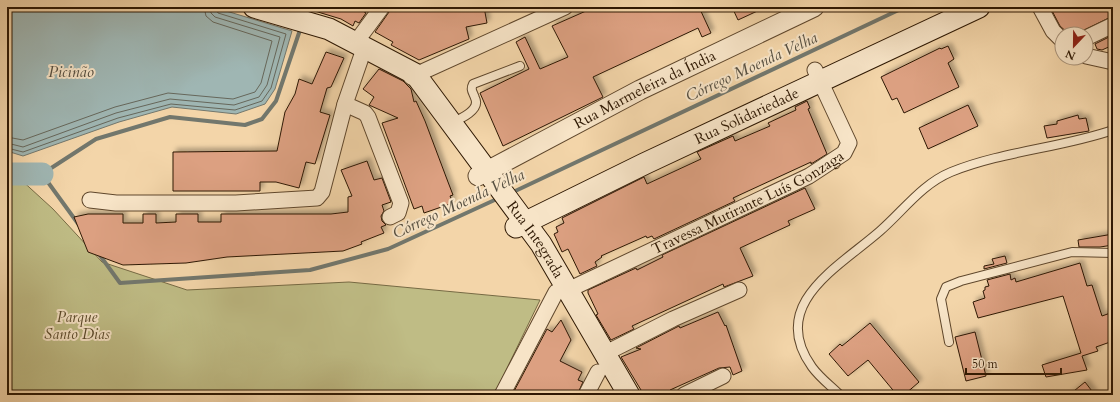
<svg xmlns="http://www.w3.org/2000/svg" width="1120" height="402" viewBox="0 0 1120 402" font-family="Cardo,serif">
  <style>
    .green { fill: #bfbc85; stroke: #766a44 }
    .water { fill: #9fb6b3; stroke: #72776d }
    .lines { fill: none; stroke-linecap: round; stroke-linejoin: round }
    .shore { stroke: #66675b; stroke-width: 1 }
    .stream { stroke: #72776d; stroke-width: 4 }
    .river { stroke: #9fb6b3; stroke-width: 23 }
    .building { fill: #dca081; stroke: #2e1803; filter: url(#shadow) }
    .service-casing { stroke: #5f472c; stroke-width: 10 }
    .minor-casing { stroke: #5f472c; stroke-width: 17 }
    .tertiary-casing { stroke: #5f472c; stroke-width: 21 }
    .secondary-casing { stroke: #2e1803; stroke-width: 23 }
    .service { stroke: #f7e4c7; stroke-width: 8 }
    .minor { stroke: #f7e4c7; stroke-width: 15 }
    .tertiary { stroke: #f7e4c7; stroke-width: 19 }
    .secondary { stroke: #f7e4c7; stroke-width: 21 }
    .labels { text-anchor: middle; stroke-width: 4; stroke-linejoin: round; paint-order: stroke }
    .street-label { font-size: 15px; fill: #2e1803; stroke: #f7e4c7 }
    .park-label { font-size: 15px; font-style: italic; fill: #5a492a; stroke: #f7e4c7 }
    .water-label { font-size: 16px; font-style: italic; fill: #564f41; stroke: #f7e4c7 }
  </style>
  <defs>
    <filter id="shadow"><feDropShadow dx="3.5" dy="-3.5" stdDeviation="2" flood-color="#0004"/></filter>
  </defs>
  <rect width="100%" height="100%" fill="#f3d5a9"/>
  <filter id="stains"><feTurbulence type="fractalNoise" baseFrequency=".005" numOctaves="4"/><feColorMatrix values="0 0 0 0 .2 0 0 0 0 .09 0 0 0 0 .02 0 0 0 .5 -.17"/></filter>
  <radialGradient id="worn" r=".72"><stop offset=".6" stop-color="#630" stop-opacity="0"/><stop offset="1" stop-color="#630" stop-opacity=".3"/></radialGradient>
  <path class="green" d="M7,167L53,209L102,262L187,290L349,282L540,300L494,395H7Z"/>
  <path class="water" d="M7,7H213L292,31L275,89L265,104L236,114L172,107L119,122L23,156L7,151Z"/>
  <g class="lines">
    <path class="shore" d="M7,137L23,140L115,107L168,93L233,99L255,92L261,83L272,41L213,22L206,16L204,7
      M7,143L23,147L116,113L170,99L234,105L259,97L267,85L280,37L215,17L211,13L210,7
      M7,148L23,152L118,118L171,104L235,110L262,101L271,88L286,34L218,13L215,7"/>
    <path class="stream" d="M304,15L306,7
      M511,193L905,7
      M79,225L42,174L96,139L170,117L245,125L262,119L276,101L301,27
      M99,254L120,283L310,270L388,249L499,198"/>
    <path class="river" d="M7,174H42"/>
  </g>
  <path class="building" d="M309,7H363L361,10L366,13L359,23L355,21L353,26L341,19L308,9Z
    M391,7H484L487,23L466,27L469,39L419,60L391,45L393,42L375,32L389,12Z
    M595,7H699L711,33L702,37L698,28L593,77L603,97L503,146L480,93L529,69L516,42L525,37L540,69L568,57L552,26Z
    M732,7H766L738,20Z
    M1050,7H1113V16L1076,34H1069L1060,26Z
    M1113,35V45L1102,50L1097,49L1095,44Z
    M948,46L954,59L948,63L959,87L904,113L897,98L892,100L881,77L940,48L941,49Z
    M326,52L344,58L331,87L327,88L320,112L330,115L315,164L306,162L299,188L276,182H260V191H173V152L277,151L285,112L295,94L299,79L312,84Z
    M379,69L403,81L411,89L414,102L416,101L425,121L448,182L453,195L450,196L453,203L424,213L422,206L414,209L382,123L398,118L369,105L374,97L363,89Z
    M807,101L810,108L808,109L827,154L811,164V162L733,198L735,201L654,239L652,236L647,238L646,236L601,256L602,257L595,262L597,266L580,274L568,249L562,252L554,234L558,232L556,227L564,223L562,218L644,177L647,184L701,159L697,152L733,136L735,141L770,126L768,123L796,110L795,107Z
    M968,105L978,126L928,149L919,128Z
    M1078,115L1079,119L1086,118L1089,131L1047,138L1044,126L1057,124V121Z
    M367,161L374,180L382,178L391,202L382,205L384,211L381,216L382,221L386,225L381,227L384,233L361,242L362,244L343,251L227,257L186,263L123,265L88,252L74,217L88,214H123V223H143V214H156V223L176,222V214H198V222H221V214H331L348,212V197L352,196L341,170Z
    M805,188L815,209L788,221L790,225L740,248L753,276L724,287L723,284L632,326L634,329L611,340L596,315L598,314L588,293V290L636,268L637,270L663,257L662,255Z
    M1113,234V245L1100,247H1079L1078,240Z
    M1005,256L1007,263L984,269V266L994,264L992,259Z
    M1080,263L1087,286L1092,285L1102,316L1113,312V341L1096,347L1098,351L1082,356L1087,370L1046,377L1042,365L1081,353L1063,296L978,318L973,302L985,298L983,291L985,290V287L989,286L987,280L1010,274L1011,280L1015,278L1016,282Z
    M718,312L725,326L726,325L742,371L733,375L730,367L719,368L670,390L673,395H644L621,357L641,349L636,348L677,327L679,326L680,328Z
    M561,320L571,340L560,361L582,372L578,380L583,382L577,395H512L547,329L552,332Z
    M870,323L919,382L904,395H897L868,360L848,376L829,354L840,344L842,346Z
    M975,332L986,376L966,381L955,337Z
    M1085,382L1095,395H1069Z"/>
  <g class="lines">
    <defs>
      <path id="service" d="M451,123C460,119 481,110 475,98C473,92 470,90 473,84L520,66
        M949,342L941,299L946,287L961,281L1072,252L1113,253
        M840,395C831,386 820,378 812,367C767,304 839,267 880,231C903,211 922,184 951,172C1003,151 1061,148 1113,130"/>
      <g id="minor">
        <path d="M1040,7L1053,31L1062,40"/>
        <path d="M1086,38L1113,25"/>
        <path d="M356,42L382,7"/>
        <path d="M1086,56L1113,62"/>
        <path d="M411,77L565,7"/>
        <path d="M345,104L365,113L368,117L401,203L398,213L390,217"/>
        <path d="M90,200L116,203H236L317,198L322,192L345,104L365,46"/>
        <path id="s1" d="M568,290L809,176L844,153L849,143L815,70"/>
        <path d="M604,354L673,319L739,290"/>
        <path d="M502,395L556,292"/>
        <path d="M586,395L598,372"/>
        <path d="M684,395L723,376"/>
      </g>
      <g id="tertiary">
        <path id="s2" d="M478,176L640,90L814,7"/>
      </g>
      <g id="secondary">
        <path id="s3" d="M254,7L329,29L415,74L541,244L629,395"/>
        <path id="s4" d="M516,227L644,164L979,7"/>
      </g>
    </defs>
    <use href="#service" class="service-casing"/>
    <use href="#minor" class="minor-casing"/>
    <use href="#tertiary" class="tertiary-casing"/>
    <use href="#secondary" class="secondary-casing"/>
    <use href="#service" class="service"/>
    <use href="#minor" class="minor"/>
    <use href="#tertiary" class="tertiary"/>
    <use href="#secondary" class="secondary"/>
  </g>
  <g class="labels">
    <g class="street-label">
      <text dy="5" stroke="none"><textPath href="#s2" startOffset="188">Rua Marmeleira da Índia</textPath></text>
      <text dy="5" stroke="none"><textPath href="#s4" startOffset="256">Rua Solidariedade</textPath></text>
      <text dy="5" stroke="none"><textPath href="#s1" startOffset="200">Travessa Mutirante Luís Gonzaga</textPath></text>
      <text dy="5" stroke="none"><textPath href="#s3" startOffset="380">Rua Integrada</textPath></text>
    </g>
    <g class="park-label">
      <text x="77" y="322">Parque<tspan x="77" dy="17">Santo Dias</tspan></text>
    </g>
    <g class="water-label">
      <text transform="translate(751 66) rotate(-25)" y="6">Córrego Moenda Velha</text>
      <text x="71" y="77">Picinão</text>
      <text transform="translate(458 203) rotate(-25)" y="6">Córrego Moenda Velha</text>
    </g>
  </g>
  <rect width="1120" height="402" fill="none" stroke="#f3d5a9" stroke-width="24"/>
  <rect x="8" y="8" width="1104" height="386" fill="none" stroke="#2e1803" stroke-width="2"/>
  <rect x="12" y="12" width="1096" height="378" fill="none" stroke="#2e1803"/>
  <g transform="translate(1074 46) rotate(202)"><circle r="19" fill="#f7e4c7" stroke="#a79279"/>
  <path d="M0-3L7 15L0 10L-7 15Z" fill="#8f2418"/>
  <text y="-6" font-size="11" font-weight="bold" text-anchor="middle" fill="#2e1803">N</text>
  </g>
  <path d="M966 368v6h95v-6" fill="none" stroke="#2e1803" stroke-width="2"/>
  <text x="972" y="368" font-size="12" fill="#2e1803" stroke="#f7e4c7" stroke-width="3" paint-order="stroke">50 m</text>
  <rect width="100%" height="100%" filter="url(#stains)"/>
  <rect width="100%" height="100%" fill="url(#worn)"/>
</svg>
